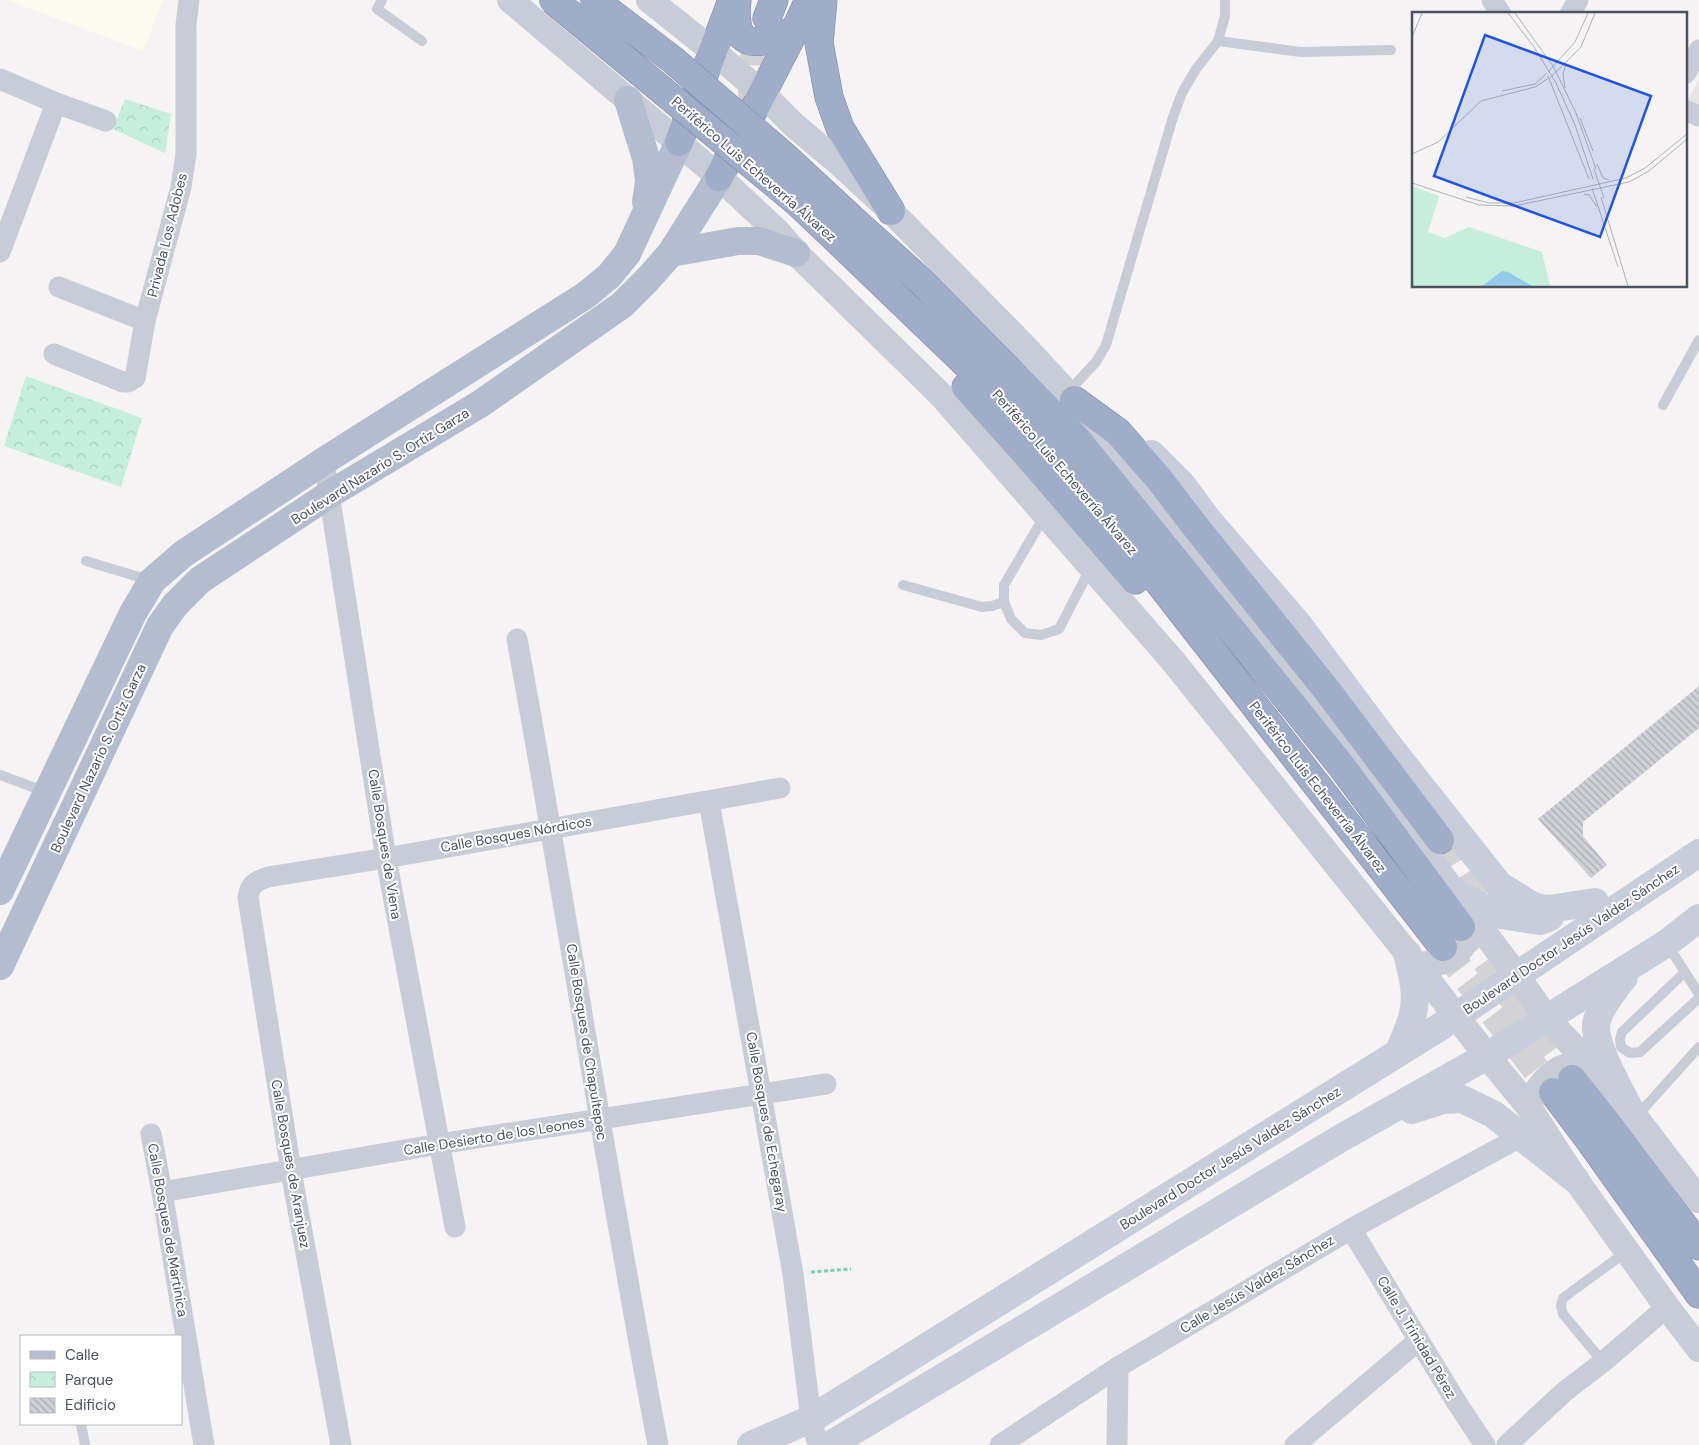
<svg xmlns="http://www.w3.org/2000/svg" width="1699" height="1445" viewBox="0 0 1699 1445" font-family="'DM Sans',sans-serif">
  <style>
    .commercial { fill: #fcfbef }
    .education { fill: #e6e4e5 }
    .park { fill: url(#park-crowns) }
    .building { fill: url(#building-back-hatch) }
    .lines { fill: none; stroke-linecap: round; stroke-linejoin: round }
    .trunk-tunnel { stroke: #d3d3d6; stroke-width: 28; stroke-dasharray: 28 14; stroke-linecap: butt }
    .trunk-casing { stroke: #7888ab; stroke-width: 29 }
    .path { stroke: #7dccb3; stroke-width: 3; stroke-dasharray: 4 2.5; stroke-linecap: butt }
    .service { stroke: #c7ccd6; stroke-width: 10 }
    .minor { stroke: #c7ccd6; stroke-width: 21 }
    .tertiary { stroke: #c7ccd6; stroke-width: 26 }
    .secondary { stroke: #c7cdda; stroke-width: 28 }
    .primary { stroke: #b4bdd0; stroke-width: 28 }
    .trunk { stroke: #a0adc8; stroke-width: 28 }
    .trunk-bridge-casing { stroke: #7888ab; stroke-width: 29; stroke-linecap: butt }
    .trunk-bridge { stroke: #a0adc8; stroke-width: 28 }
    .labels { text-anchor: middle; stroke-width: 4; stroke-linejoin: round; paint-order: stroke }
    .street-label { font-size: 14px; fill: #4b5260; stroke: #fff }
    .inset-road { fill: none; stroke: #b1b3b8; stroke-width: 1 }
    .view { fill: #2255df; fill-opacity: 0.15; stroke: #2255df; stroke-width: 2.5 }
    .inset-edge { fill: none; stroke: #4b5260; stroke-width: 2.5 }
  </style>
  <defs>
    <pattern id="park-crowns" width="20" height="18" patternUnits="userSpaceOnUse" patternTransform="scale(1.25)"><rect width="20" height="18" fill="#c5efdc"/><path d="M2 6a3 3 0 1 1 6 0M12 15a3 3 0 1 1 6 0" fill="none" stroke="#abcfbf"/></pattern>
    <pattern id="building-back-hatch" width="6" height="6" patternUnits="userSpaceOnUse" patternTransform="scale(1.25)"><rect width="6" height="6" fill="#d0d1d7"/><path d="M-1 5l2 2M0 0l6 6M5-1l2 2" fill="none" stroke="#abacb2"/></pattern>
  </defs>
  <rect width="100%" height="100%" fill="#f5f3f3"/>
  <path class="commercial" d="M7,0H163L143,51Z"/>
  <path class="education" d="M1699,80V104L1688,100Z"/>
  <path class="park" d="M125,99L171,114L165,153L113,129Z
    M26,376L142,418L121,487L4,446Z"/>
  <path class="building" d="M1699,686V728L1583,822V836L1607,865L1591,878L1538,819Z"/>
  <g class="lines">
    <path class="trunk-tunnel" d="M754,107L752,94L754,58L766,19
      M1440,840L1487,914
      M1461,927L1572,1079
      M1443,947L1553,1092"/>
    <defs>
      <path id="trunk" d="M737,0C731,53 758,46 795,30
        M823,0L819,43L829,97L840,128L891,211
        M767,18L774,0
        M679,142L732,0
        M719,177L795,30L809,0
        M851,218L920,280L1076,438L1291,703L1343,768L1461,927
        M837,240L1015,411L1104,512L1443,947
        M966,387L1027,455L1135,580
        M1074,400L1118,432L1159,479L1195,526L1326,689L1440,840
        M1572,1079L1610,1127L1699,1246
        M1553,1092L1590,1141L1699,1294"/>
    </defs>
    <use href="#trunk" class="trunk-casing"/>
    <path class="path" d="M811,1272L851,1269"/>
    <path class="service" d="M382,0L377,9L422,41
      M1218,41L1301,52L1391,50
      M1068,392L1096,362L1106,345L1173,117L1182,93L1196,69L1218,41L1225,16V0
      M1663,405L1699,340
      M1045,515L1004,585V602L1011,619L1025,633L1041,635L1059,629L1090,569
      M86,561L152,581
      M903,585L982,607L992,606L1004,602
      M0,775L46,792
      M1667,944L1699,994
      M1685,972L1622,1032L1620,1039L1621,1047L1630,1053L1640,1052L1699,998
      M1636,1117L1699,1047
      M1603,1362L1563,1314L1561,1306L1563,1298L1626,1252
      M81,1424L85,1445"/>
    <path class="minor" d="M1492,0L1501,14
      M1570,14L1578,0
      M1685,74L1699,50
      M0,79L56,103L106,121
      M1685,110L1699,116
      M0,252L56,103
      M59,287L145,321
      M54,354L123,382H128L135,378L145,321L181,187L186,154V25L189,0
      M324,461L386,858L455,1227
      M517,639C566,907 607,1177 658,1445
      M709,801L793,1274L811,1419L818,1445
      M151,1134L162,1192L204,1445
      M162,1192L439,1144L826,1084
      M1351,1229L1457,1403L1485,1445
      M341,1445L291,1171L248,897C250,884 256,881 268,877L386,858L780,788
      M1000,1445L1118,1367L1351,1229L1522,1136
      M1117,1445L1118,1367
      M1295,1445L1419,1340
      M1507,1445L1564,1392L1603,1362L1667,1307"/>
    <path class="tertiary" d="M510,0L719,177L777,231L796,253L941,395L1173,661L1407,953L1487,1056L1528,1106L1576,1180L1667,1307L1699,1349
      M649,0L713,51L763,94L795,126L839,163L891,211L1025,347L1074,400L1219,585L1331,722L1375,781L1452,890L1517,976L1547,1019L1593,1067L1630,1110L1699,1200
      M1415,964C1450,967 1469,951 1472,916
      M1528,1106C1538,1088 1548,1071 1570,1065C1576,1064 1586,1066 1593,1067"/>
    <path class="secondary" d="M1151,454L1183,486L1208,520L1297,623L1389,746L1499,885L1531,905L1540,908L1549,909L1595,902
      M1452,890L1494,914L1540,921L1550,917
      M1624,977C1615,989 1596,1011 1596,1027C1596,1049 1620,1090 1630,1110
      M1398,1053C1404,1039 1412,1024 1414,1008C1417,990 1411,971 1407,953
      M1412,1110L1443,1100L1462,1099L1493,1114L1576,1180
      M751,1445L811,1419L1443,1025L1699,853
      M830,1445L1341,1138L1487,1056L1667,943L1699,918"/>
    <path class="primary" d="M628,100L646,158L649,181L646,202
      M671,253L738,241H759L796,253
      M0,891L133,613L152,581L183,554L324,461L586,295L609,276L627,254L679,142
      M0,966L160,626L175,605L200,580L330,494L480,404L622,305L647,280L671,253L719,177"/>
    <use href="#trunk" class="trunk"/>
    <defs>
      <path id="trunk-bridge" d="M553,0L797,202L837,240
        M594,0L673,60L783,155L851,218"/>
    </defs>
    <use href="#trunk-bridge" class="trunk-bridge-casing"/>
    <use href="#trunk-bridge" class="trunk-bridge"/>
  </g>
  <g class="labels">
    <g class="street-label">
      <text transform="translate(754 169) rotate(41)" y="5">Periférico Luis Echeverría Álvarez</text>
      <text transform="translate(167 235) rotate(-76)" y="5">Privada Los Adobes</text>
      <text transform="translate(380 466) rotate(-32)" y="5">Boulevard Nazario S. Ortiz Garza</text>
      <text transform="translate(1065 472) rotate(49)" y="5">Periférico Luis Echeverría Álvarez</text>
      <text transform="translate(98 758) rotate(-65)" y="5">Boulevard Nazario S. Ortiz Garza</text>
      <text transform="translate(1318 787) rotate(52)" y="5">Periférico Luis Echeverría Álvarez</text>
      <text transform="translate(516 834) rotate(-10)" y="5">Calle Bosques Nórdicos</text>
      <text transform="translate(385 844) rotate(81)" y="5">Calle Bosques de Viena</text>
      <text transform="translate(1571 939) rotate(-34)" y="5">Boulevard Doctor Jesús Valdez Sánchez</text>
      <text transform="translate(587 1042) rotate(81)" y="5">Calle Bosques de Chapultepec</text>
      <text transform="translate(767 1122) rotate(80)" y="5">Calle Bosques de Echegaray</text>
      <text transform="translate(494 1136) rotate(-9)" y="5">Calle Desierto de los Leones</text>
      <text transform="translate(1230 1158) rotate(-32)" y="5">Boulevard Doctor Jesús Valdez Sánchez</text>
      <text transform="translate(291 1164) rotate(80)" y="5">Calle Bosques de Aranjuez</text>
      <text transform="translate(168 1230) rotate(80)" y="5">Calle Bosques de Martinica</text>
      <text transform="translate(1257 1284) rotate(-31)" y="5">Calle Jesús Valdez Sánchez</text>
      <text transform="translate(1417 1337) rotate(59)" y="5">Calle J. Trinidad Pérez</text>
    </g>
  </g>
  <g transform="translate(1412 12)">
    <rect width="275" height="275" fill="#f5f3f3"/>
    <path d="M57,215L130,240L138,274H0V226H11L16,220L33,226Z" fill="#c5efdc"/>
    <path d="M0,174L27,184L16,220L11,226H0ZM35,243L54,252L45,265L26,263Z" fill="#c5efdc"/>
    <path d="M90,259L96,260L120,274H70Z" fill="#93caea"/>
    <path class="inset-road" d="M96,1L122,35L144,71L163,113L181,167M103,1L141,54L165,103M0,25L10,1M136,60L163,30L176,1M136,64L177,167M138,66L169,35L183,1M153,76L151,62L154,52M90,79L123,72L135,61M164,101L184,157M168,106L181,139M0,142L26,130L69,89L123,75L137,66M185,152L191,166L197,168M182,157L192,186M0,171L67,193L102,194L217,170L237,159L275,127M180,176L206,255M172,182L177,183L185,195M54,185L77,191H102L214,166L233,156L275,122M189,185L216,274"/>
    <path class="view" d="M73,23L239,84L188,225L22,164Z"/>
    <rect width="275" height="275" class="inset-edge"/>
  </g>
  <rect x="20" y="1335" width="162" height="90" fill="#ffffff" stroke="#b7babf"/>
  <rect x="30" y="1351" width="25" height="8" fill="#b4bdd0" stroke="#b7babf"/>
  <text x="65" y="1360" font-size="15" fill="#4b5260">Calle</text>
  <rect x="30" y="1372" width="25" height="15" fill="url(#park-crowns)" stroke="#b7babf"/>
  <text x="65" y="1385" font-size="15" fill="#4b5260">Parque</text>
  <rect x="30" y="1398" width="25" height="15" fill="url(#building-back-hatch)" stroke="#b7babf"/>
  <text x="65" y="1410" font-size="15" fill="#4b5260">Edificio</text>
</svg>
